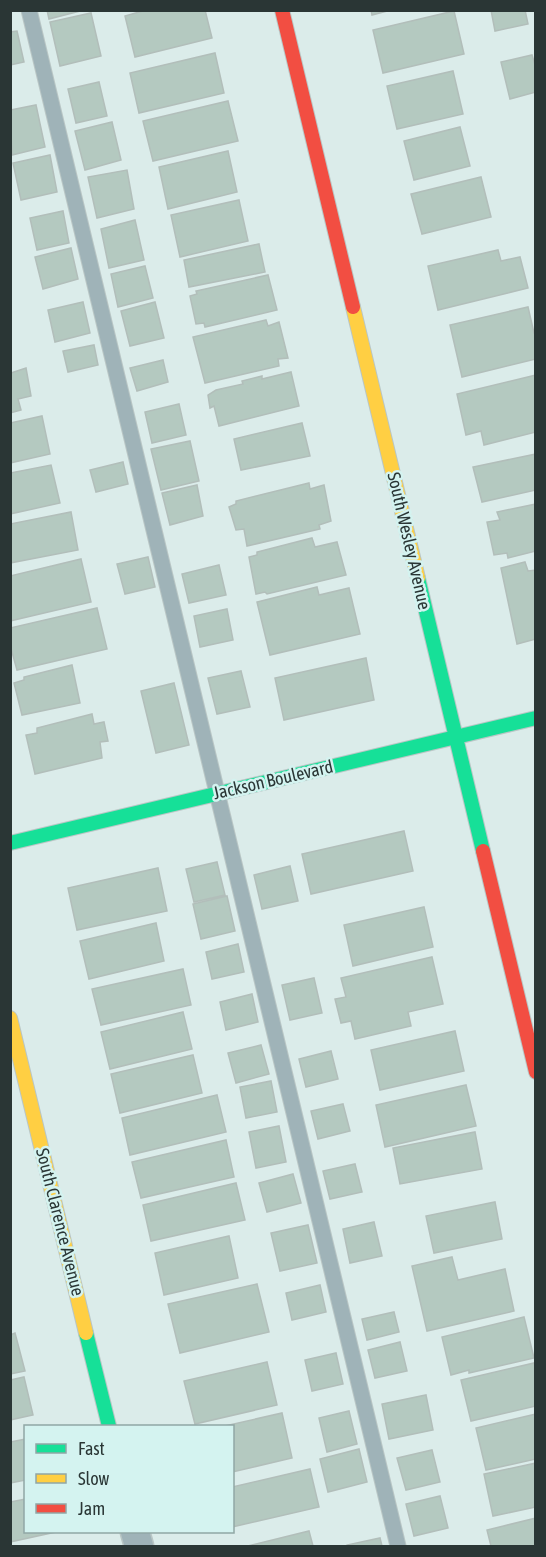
<svg xmlns="http://www.w3.org/2000/svg" width="546" height="1557" viewBox="0 0 546 1557" font-family="'Asap Condensed',sans-serif">
  <style>
    .building { fill: #b4c9c0; stroke: #b2beba; stroke-width: 1.5 }
    .lines { fill: none; stroke-linecap: round; stroke-linejoin: round }
    .lane-casing { stroke: #b9c6c5; stroke-width: 17 }
    .street-casing { stroke: #b9c6c5; stroke-width: 31 }
    .fast-casing { stroke: #b9c6c5; stroke-width: 16 }
    .slow-casing { stroke: #b9c6c5; stroke-width: 16 }
    .jam-casing { stroke: #b9c6c5; stroke-width: 16 }
    .lane { stroke: #9fb3b8; stroke-width: 15 }
    .street { stroke: #9fb3b8; stroke-width: 28 }
    .fast { stroke: #16e098; stroke-width: 14 }
    .slow { stroke: #ffcf43; stroke-width: 14 }
    .jam { stroke: #f24e42; stroke-width: 14 }
    .labels { text-anchor: middle; stroke-width: 5; stroke-linejoin: round; paint-order: stroke }
    .street-label { font-size: 18px; fill: #2a3635; stroke: #d4f3f0 }
  </style>
  <rect width="100%" height="100%" fill="#dbecea"/>
  <path class="building" d="M47,10H84L49,19Z
    M146,10H205L212,38L135,57L125,16Z
    M371,10H391L372,15Z
    M491,10H525L528,24L495,31Z
    M454,11L464,54L383,73L373,30Z
    M91,13L101,56L60,66L50,22Z
    M17,31L24,62L10,65V32Z
    M215,53L224,93L139,113L130,73Z
    M532,55L536,68V92L510,99L501,62Z
    M453,71L463,114L397,129L387,86Z
    M99,82L107,116L76,123L68,89Z
    M228,101L238,141L153,161L143,121Z
    M36,105L45,147L12,155L10,110Z
    M112,122L121,160L85,170L75,131Z
    M460,127L470,166L414,180L404,141Z
    M228,151L237,192L168,209L159,167Z
    M50,155L57,192L21,200L13,163Z
    M127,170L134,209L97,218L88,177Z
    M481,177L491,217L422,234L411,194Z
    M239,200L248,241L180,257L171,215Z
    M63,211L69,243L37,250L30,218Z
    M135,220L144,260L109,268L101,229Z
    M259,244L265,272L189,287L184,260Z
    M71,248L78,279L43,289L35,257Z
    M498,250L501,261L520,257L528,288L438,310L428,266Z
    M145,266L153,298L118,307L111,274Z
    M268,275L277,310L205,327L204,323L196,324L190,296L197,294L196,291Z
    M83,302L90,333L55,342L48,310Z
    M155,302L164,338L130,346L121,311Z
    M528,307L534,333H536V359L462,377L450,325Z
    M266,320L268,326L279,322L288,358L278,359L279,366L205,383L193,337Z
    M94,345L98,365L68,372L63,351Z
    M163,360L168,382L137,391L130,368Z
    M26,368L31,396L18,399L21,410L10,413V370L11,373Z
    M291,372L299,406L219,426L214,406L210,408L208,395L216,390L243,384L242,381L262,376V379Z
    M536,375V432L484,445L481,431L466,435L457,394Z
    M179,404L186,435L152,443L145,412Z
    M42,416L50,454L10,463V423Z
    M302,423L310,456L241,470L234,439Z
    M190,441L199,481L161,490L151,449Z
    M536,454V490L482,502L473,467Z
    M123,462L128,484L96,492L90,470Z
    M51,465L60,503L10,514V473Z
    M309,483L310,489L324,485L331,521L319,525L320,529L247,546L244,529L236,530L229,507L236,504V501Z
    M197,485L203,516L170,525L162,493Z
    M536,504V551L508,558L507,553L494,555L487,522L500,520L497,512Z
    M71,512L78,550L10,563V524Z
    M312,538L315,547L337,542L346,575L267,594L265,592L256,594L249,557L257,555V552Z
    M148,557L155,587L125,594L117,564Z
    M81,559L91,602L10,621V576Z
    M525,562L528,571L536,570V639L517,644L501,568Z
    M219,565L226,595L189,603L182,574Z
    M317,587L319,595L349,588L360,634L270,655L257,602Z
    M97,608L107,649L17,670L10,645V628Z
    M227,609L233,640L200,647L194,616Z
    M366,658L374,700L284,720L275,678Z
    M72,665L80,703L22,715L14,683L24,680V677Z
    M241,671L250,707L217,714L208,678Z
    M174,683L189,745L156,753L141,691Z
    M92,714L94,724L104,722L108,741L100,742L102,758L35,774L26,735L37,733V728Z
    M404,831L413,871L311,894L302,854Z
    M217,862L225,895L194,902L186,869Z
    M290,866L298,901L262,909L254,875Z
    M158,868L167,911L77,930L68,888Z
    M227,896L235,931L201,939L193,904Z
    M424,907L433,947L353,966L344,925Z
    M156,923L164,961L89,979L80,941Z
    M238,944L244,972L212,979L206,952Z
    M432,957L443,1004L408,1012L411,1026L355,1039L351,1021L341,1023L335,999L346,997L341,978Z
    M183,969L191,1005L101,1025L92,989Z
    M314,978L322,1013L290,1020L282,985Z
    M252,994L258,1022L226,1030L220,1002Z
    M183,1012L192,1049L110,1069L101,1032Z
    M455,1031L464,1071L380,1090L371,1050Z
    M261,1045L269,1074L236,1083L228,1053Z
    M331,1051L338,1079L306,1087L299,1059Z
    M193,1055L202,1093L120,1113L111,1074Z
    M271,1081L277,1112L246,1118L240,1087Z
    M466,1085L476,1126L385,1147L376,1105Z
    M217,1095L226,1132L130,1155L122,1118Z
    M343,1104L350,1131L318,1139L311,1111Z
    M279,1126L286,1162L256,1168L249,1132Z
    M475,1132L482,1169L400,1184L393,1148Z
    M226,1140L234,1177L141,1198L132,1162Z
    M355,1164L362,1192L330,1199L323,1171Z
    M293,1174L301,1203L267,1212L259,1183Z
    M236,1183L245,1220L151,1241L143,1205Z
    M495,1202L502,1239L434,1253L426,1216Z
    M374,1222L382,1256L350,1263L343,1229Z
    M308,1225L317,1263L280,1271L271,1233Z
    M229,1236L238,1278L164,1295L155,1253Z
    M452,1257L458,1280L505,1269L514,1311L427,1331L412,1266Z
    M257,1284L269,1332L180,1353L168,1304Z
    M320,1285L326,1312L292,1320L286,1293Z
    M394,1312L399,1332L367,1340L362,1319Z
    M524,1317L534,1358L469,1373V1370L451,1375L442,1337Z
    M15,1333L25,1371L10,1374V1335Z
    M400,1342L407,1371L375,1378L368,1350Z
    M336,1353L343,1384L312,1391L305,1360Z
    M267,1362L277,1405L195,1424L184,1381Z
    M534,1363L536,1370V1406L471,1421L461,1380Z
    M24,1377L33,1415L10,1420V1380Z
    M426,1395L433,1430L389,1439L382,1404Z
    M349,1411L357,1444L327,1452L319,1418Z
    M282,1413L292,1458L232,1472V1426H225Z
    M536,1414V1459L486,1470L476,1428Z
    M26,1439V1480L10,1483V1442Z
    M359,1449L367,1482L328,1492L320,1459Z
    M432,1450L440,1482L406,1490L397,1458Z
    M536,1463V1507L493,1516L484,1474Z
    M310,1469L319,1507L232,1527V1487Z
    M440,1496L448,1528L414,1536L406,1504Z
    M26,1499V1532H56L10,1542V1502Z
    M536,1518V1546H491L487,1530Z
    M309,1531L313,1546H248Z
    M380,1538L382,1546H347V1545Z"/>
  <g class="lines">
    <defs>
      <path id="lane" d="M29,10L398,1546"/>
      <path id="street" d="M135,1532L139,1546"/>
      <path id="fast" d="M418,578L483,851
        M10,843L536,718
        M86,1333L109,1426"/>
      <path id="slow" d="M353,307L418,578
        M10,1018L86,1333"/>
      <path id="jam" d="M282,10L353,307
        M483,851L536,1072"/>
    </defs>
    <use href="#lane" class="lane-casing"/>
    <use href="#street" class="street-casing"/>
    <use href="#fast" class="fast-casing"/>
    <use href="#slow" class="slow-casing"/>
    <use href="#jam" class="jam-casing"/>
    <use href="#lane" class="lane"/>
    <use href="#street" class="street"/>
    <use href="#fast" class="fast"/>
    <use href="#slow" class="slow"/>
    <use href="#jam" class="jam"/>
  </g>
  <g class="labels">
    <g class="street-label">
      <text transform="translate(409 541) rotate(77)" y="6">South Wesley Avenue</text>
      <text transform="translate(273 780) rotate(-13)" y="6">Jackson Boulevard</text>
      <text transform="translate(60 1222) rotate(76)" y="6">South Clarence Avenue</text>
    </g>
  </g>
  <rect width="546" height="1557" fill="none" stroke="#2a3635" stroke-width="24"/>
  <rect x="24" y="1425" width="210" height="108" fill="#d4f3f0" stroke="#90a7a5" stroke-width="1.5"/>
  <rect x="36" y="1444" width="30" height="9" fill="#16e098" stroke="#90a7a5" stroke-width="1.5"/>
  <text x="78" y="1455" font-size="18" fill="#2a3635">Fast</text>
  <rect x="36" y="1474" width="30" height="9" fill="#ffcf43" stroke="#90a7a5" stroke-width="1.5"/>
  <text x="78" y="1485" font-size="18" fill="#2a3635">Slow</text>
  <rect x="36" y="1504" width="30" height="9" fill="#f24e42" stroke="#90a7a5" stroke-width="1.5"/>
  <text x="78" y="1515" font-size="18" fill="#2a3635">Jam</text>
</svg>
